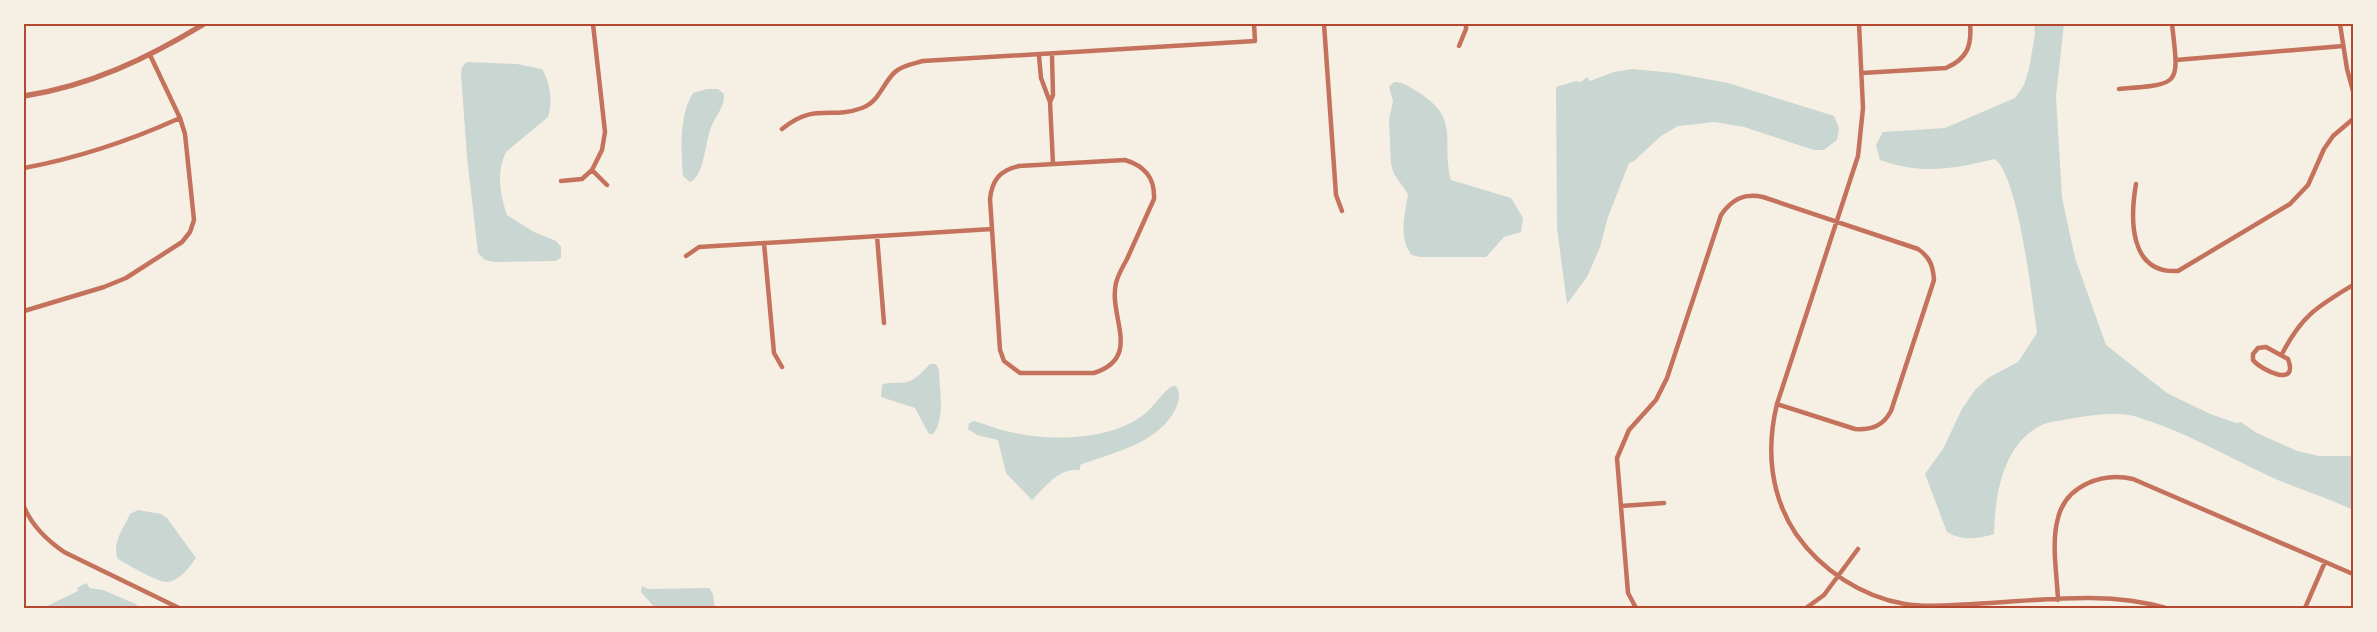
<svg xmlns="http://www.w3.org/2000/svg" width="2377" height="632" viewBox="0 0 2377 632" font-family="Montserrat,sans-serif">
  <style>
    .water { fill: #c9d6d2 }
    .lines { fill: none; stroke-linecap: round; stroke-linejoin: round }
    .minor { stroke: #c5725c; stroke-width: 4.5 }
    .tertiary { stroke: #c5725c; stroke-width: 5.5 }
    .neatline { fill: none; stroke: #b5482f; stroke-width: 2 }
  </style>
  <rect width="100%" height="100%" fill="#f6efe4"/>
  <path class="water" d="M2034,24H2064L2056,96L2062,198L2075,258L2106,345L2167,393L2210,414L2236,423L2241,422L2255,432L2297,451L2319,456H2353V510C2326,497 2297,489 2269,476C2225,455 2181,430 2134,416C2116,411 2093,415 2074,418C2065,420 2053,421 2044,424C2003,442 1995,494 1994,534C1978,539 1962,541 1947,532L1925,474L1943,449L1962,409L1975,390L1988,378L2018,362L2037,333C2032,300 2019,178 1995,159C1951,169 1924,175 1880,160L1876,145L1883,132L1945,128L2015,98L2024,85L2029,69L2035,34Z
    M467,62L517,64L542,69C550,82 553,102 548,117L506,152C496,172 500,194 507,215L534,232L556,241L561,247V258L555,261L495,262L485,260L478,253L467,157L461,74L462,67Z
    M1632,69L1674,73L1728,83L1834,116L1839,128L1837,140L1824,150H1814L1744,127L1715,122L1678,126L1661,136L1634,161L1629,163L1608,217L1600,247L1587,277L1567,304L1557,228L1556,87L1576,81L1581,82L1587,77L1590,81L1614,72Z
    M1394,82C1404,82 1409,87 1418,92C1461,119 1441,140 1451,180L1511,198L1523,218L1521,232L1504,237L1486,257H1420L1412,255C1398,239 1405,214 1408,194L1394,174L1391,164L1389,120L1393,101L1389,87Z
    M707,89H718L724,94C725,106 717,114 712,125C705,139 705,176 690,182L683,176C681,150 679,115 693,93Z
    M930,364H936L939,370C939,390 946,418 933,434H929L915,408L881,397L882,385C890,381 898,384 907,382C917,379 923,371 930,364Z
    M1172,386H1176C1181,394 1179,400 1176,408C1159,444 1113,452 1080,465V470C1058,468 1047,486 1032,500L1006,473L998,440L977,435L968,429L969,423L974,421C988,425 1001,431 1015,433C1054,441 1109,440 1142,416C1154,408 1160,394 1172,386Z
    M138,510L161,514L167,518L196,558C190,566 180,581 167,582C159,583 127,564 118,559C111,543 124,528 130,514Z
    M86,583L90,588L103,590L136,604L139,608H43L78,591L77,588Z
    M642,586L648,589L709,588L713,594L715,608H655L641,592Z"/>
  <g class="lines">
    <path class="minor" d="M1324,24L1336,195L1342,211
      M1859,24L1863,108L1858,156L1777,404C1766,449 1770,495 1796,534C1821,570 1862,597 1905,604C1928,608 1951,605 1973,604C2037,601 2104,590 2166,608
      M2340,24L2347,69L2353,91
      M1459,46L1466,29V24
      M1039,56L1041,78L1050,102L1053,164
      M2176,60L2343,46
      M1862,73L1946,68C1967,59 1972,46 1970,24
      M2119,89C2182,84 2179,86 2172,24
      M1050,102L1053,95L1052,55
      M782,129C815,102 829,120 862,108C880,101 882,84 895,72C903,65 913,64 923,61L1255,41L1254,24
      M1125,160C1145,166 1155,178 1154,199C1145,219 1136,239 1127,259C1123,266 1118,275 1116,283C1108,317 1143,357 1094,373H1020L1004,361L1000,350L990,199C992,180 1000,170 1019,166Z
      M24,168C78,158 129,141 180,118
      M592,170L607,185
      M561,181L582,179L592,170L602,150L605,132L593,24
      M2136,184C2130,219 2129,274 2178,271L2290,204L2308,185L2324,149L2333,136L2353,119
      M877,236L884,323
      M764,243L774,353L782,367
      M686,256L699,247L992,229
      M24,311L104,287L126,278L182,242L190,232L194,220L185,134L180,118L150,55
      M2266,347L2288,359C2299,388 2262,371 2253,360V354L2258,348Z
      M2282,354C2302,315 2317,307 2353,285
      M1621,506L1664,503
      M24,507C33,527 47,540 64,552L179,608
      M2058,600C2057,574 2051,543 2058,518C2066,485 2103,472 2133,479L2353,574
      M1636,608L1628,593L1617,458L1629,430L1656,400L1667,378L1721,215C1732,199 1744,193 1763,197L1918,249C1930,257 1933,266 1934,280L1891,411C1883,426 1872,430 1855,429L1777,404
      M1806,608L1824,595L1858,549
      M2305,608L2325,562"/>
    <path class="tertiary" d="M24,96C90,86 148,58 204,24"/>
  </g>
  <rect width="2377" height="632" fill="none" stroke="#f6efe4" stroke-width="50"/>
  <rect x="25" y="25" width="2327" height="582" class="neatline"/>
</svg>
